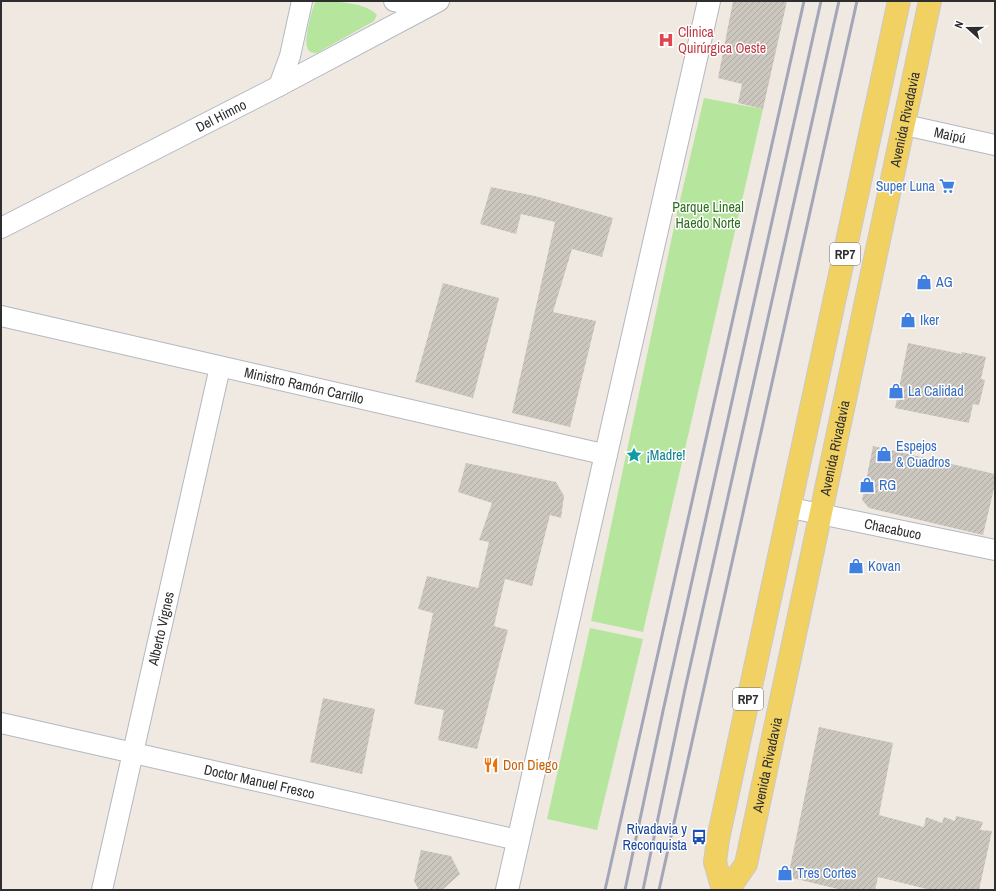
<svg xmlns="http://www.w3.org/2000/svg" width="996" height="891" viewBox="0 0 996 891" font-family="'Archivo Narrow',sans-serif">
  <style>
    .park { fill: #b6e59e }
    .building { fill: url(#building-hatch) }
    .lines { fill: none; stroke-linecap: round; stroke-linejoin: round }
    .street-casing { stroke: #b4b7c1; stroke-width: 22 }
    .secondary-casing { stroke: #b4b7c1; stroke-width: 24 }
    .primary-casing { stroke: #c9c9c9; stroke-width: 24 }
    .street { stroke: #fff; stroke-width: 20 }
    .secondary { stroke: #fff; stroke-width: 22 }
    .primary { stroke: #f2d163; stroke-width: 22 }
    .rail { stroke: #a3a6b8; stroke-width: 3 }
    .labels { text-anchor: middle; stroke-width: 3; stroke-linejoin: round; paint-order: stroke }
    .shield { fill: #fff; stroke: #6d6d6d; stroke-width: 1 }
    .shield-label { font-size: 13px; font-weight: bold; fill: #2e2e2e }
    .health-label { font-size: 14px; fill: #be3a42; stroke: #fff; text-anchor: start }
    .street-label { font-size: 14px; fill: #2e2e2e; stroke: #fff }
    .shop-label { font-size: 14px; fill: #366cbe; stroke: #fff; text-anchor: start }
    .park-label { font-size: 14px; fill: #2c6e1b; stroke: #fff }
    .culture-label { font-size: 14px; fill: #0d838f; stroke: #fff; text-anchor: start }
    .food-label { font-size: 14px; fill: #c56008; stroke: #fff; text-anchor: start }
    .transit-label { font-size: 14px; fill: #164399; stroke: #fff; text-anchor: end }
  </style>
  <defs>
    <pattern id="building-hatch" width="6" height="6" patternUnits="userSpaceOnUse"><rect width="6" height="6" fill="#cbc7bf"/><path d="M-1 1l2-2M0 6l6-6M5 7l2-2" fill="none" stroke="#afaba4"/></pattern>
  </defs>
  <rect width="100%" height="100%" fill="#efe9e1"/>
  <path class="park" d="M316,1C331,1 367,2 377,15L374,21L317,53C312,53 308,52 307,47C304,41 312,6 316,1Z
    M704,98L763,109L643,632L591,621L677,213Z
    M590,628L643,639L597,830L547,819Z"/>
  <path class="building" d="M733,1H787L763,109L738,103L742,84L718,78Z
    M491,187L535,196L613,218L602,257L572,249L553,312L596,321L570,427L512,413L555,222L521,214L516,234L480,224Z
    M443,283L499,298L473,398L415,382Z
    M908,343L961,354L962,352L986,357L981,379L985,380L979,405L973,404L969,423L895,408Z
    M873,446L995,474V484L983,535L869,508L862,500Z
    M466,463L556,482L564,496L561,518L550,515L532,586L505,579L494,626L508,630L477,749L438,740L444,710L414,704L433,613L418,609L427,576L478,588L489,542L479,540L492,503L458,492Z
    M323,698L375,709L362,774L310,762Z
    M819,727L893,743L879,815L924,827L926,817L942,823L944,817L955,821L956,816L983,822L980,830L992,831L979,890H931L878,877L875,890H842L788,877Z
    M421,850L451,856L460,874L442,890H419L414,881Z"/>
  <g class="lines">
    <defs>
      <g id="street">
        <path d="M394,1L424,8"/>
        <path d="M279,86L290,56L302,1"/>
        <path id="s1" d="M905,125L995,145"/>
        <path id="s2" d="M1,228L279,86L439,1"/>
        <path id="s3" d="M1,316L607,455"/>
        <path id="s4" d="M791,508L995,550"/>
        <path id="s5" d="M1,723L518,840"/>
        <path id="s6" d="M102,890L220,367"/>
      </g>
      <path id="secondary" d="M507,890L709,1"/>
      <g id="primary">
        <path d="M723,890L715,862L718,839L899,1"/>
        <path id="s7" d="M728,890L746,864L930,1"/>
      </g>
    </defs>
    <use href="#street" class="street-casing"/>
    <use href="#secondary" class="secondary-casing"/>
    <use href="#primary" class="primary-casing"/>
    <use href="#street" class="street"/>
    <use href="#secondary" class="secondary"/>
    <use href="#primary" class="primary"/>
    <path class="rail" d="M605,890L804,1
      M625,890L663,711L821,1
      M643,890L685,689L839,1
      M659,890L857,1"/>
  </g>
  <defs>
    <symbol id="hospital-bare" viewBox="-9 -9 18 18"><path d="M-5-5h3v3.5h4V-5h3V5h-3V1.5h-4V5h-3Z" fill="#e0444e" stroke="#fff" stroke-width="2.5" paint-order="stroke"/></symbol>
    <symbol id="supermarket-bare" viewBox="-9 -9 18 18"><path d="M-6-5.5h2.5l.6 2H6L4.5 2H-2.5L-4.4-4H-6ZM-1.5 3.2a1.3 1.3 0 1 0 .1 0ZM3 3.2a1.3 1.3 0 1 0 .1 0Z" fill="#3f7fe0" stroke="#fff" stroke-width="2.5" paint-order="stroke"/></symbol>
    <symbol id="shop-bare" viewBox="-9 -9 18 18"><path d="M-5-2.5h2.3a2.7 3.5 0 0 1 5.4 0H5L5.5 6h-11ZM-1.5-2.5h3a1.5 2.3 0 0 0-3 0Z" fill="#3f7fe0" stroke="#fff" stroke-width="2.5" paint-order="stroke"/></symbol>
    <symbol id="sight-bare" viewBox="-9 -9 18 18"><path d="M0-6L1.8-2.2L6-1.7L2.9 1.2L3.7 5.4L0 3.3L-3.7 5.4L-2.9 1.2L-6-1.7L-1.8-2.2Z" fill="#0f9aa8" stroke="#fff" stroke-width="2.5" paint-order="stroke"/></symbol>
    <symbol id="restaurant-bare" viewBox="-9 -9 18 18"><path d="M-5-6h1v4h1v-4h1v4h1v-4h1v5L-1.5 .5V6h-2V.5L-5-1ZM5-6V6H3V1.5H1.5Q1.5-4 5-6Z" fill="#e8710a" stroke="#fff" stroke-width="2.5" paint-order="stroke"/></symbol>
    <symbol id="bus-bare" viewBox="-9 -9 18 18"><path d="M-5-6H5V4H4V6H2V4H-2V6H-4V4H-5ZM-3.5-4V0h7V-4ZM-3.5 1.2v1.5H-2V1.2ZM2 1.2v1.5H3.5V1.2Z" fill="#1a4fb4" stroke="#fff" stroke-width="2.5" paint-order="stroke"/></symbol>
  </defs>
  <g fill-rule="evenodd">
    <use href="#hospital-bare" x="655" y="29" width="22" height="22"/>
    <use href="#supermarket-bare" x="936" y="175" width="22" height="22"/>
    <use href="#shop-bare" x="913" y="271" width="22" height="22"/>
    <use href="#shop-bare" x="897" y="309" width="22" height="22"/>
    <use href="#shop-bare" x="885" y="380" width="22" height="22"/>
    <use href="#shop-bare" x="873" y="443" width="22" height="22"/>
    <use href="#sight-bare" x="623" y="444" width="22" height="22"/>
    <use href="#shop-bare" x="856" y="474" width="22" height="22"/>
    <use href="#shop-bare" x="845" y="555" width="22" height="22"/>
    <use href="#restaurant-bare" x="480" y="754" width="22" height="22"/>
    <use href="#bus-bare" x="688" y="826" width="22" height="22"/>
    <use href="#shop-bare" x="774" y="862" width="22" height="22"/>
  </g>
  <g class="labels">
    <g class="shield">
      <rect x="830" y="243" width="30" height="22" rx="3"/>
      <rect x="733" y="688" width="30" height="22" rx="3"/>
    </g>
    <g class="shield-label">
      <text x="845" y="259">RP7</text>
      <text x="748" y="704">RP7</text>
    </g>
    <g class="health-label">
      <text x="678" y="37">Clinica<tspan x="678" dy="16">Quirúrgica Oeste</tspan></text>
    </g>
    <g class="street-label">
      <text dy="5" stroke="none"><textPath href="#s2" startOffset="247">Del Himno</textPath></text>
      <text dy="5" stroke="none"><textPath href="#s7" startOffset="793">Avenida Rivadavia</textPath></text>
      <text dy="5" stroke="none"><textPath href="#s1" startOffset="46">Maipú</textPath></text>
      <text dy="5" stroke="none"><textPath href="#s3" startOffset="311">Ministro Ramón Carrillo</textPath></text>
      <text dy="5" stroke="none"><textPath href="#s7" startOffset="457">Avenida Rivadavia</textPath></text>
      <text dy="5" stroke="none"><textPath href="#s4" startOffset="104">Chacabuco</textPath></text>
      <text dy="5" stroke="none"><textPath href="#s6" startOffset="268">Alberto Vignes</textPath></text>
      <text dy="5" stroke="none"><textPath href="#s7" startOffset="133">Avenida Rivadavia</textPath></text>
      <text dy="5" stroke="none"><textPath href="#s5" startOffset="265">Doctor Manuel Fresco</textPath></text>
    </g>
    <g class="shop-label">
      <text x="935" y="191" text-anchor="end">Super Luna</text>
      <text x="936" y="287">AG</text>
      <text x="920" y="325">Iker</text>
      <text x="908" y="396">La Calidad</text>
      <text x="896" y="451">Espejos<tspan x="896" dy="16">&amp; Cuadros</tspan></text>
      <text x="879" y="490">RG</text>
      <text x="868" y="571">Kovan</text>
      <text x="797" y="878">Tres Cortes</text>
    </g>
    <g class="park-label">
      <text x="708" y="212">Parque Lineal<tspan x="708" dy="16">Haedo Norte</tspan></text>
    </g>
    <g class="culture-label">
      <text x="646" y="460">¡Madre!</text>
    </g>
    <g class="food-label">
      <text x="503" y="770">Don Diego</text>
    </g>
    <g class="transit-label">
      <text x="687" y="834">Rivadavia y<tspan x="687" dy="16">Reconquista</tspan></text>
    </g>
  </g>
  <rect width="996" height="891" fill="none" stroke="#2e2e2e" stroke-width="4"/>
  <g transform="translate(968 28) rotate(291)" stroke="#ffffff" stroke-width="3" paint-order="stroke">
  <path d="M0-3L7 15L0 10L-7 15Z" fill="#2e2e2e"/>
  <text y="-6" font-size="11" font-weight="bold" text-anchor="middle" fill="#2e2e2e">N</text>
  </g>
</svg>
